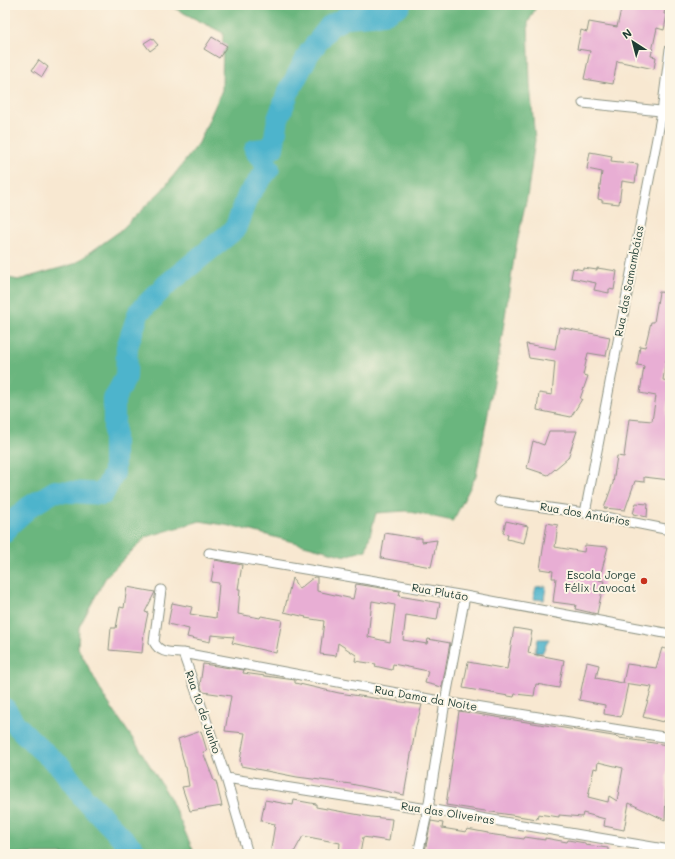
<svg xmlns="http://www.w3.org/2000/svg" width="675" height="859" viewBox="0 0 675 859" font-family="Mali,sans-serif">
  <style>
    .forest { fill: #6bb67e; stroke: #457a59 }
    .water { fill: #4eb4cc; stroke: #367880 }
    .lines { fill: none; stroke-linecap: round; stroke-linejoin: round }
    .river { stroke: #4eb4cc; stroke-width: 22 }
    .building { fill: #e8aed4; fill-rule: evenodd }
    .street-casing { stroke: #8c9282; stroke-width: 11 }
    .street { stroke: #fff; stroke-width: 9 }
    .poi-dot { fill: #c8321e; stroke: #fcf5e5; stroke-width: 1.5 }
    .labels { text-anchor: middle; stroke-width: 4; stroke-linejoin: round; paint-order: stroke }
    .street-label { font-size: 11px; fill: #1f3d34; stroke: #fcf5e5 }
    .poi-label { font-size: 11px; fill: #1f3d34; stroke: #fcf5e5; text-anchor: end }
  </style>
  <rect width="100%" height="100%" fill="#fcf5e5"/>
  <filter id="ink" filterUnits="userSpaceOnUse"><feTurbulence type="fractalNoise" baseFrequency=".025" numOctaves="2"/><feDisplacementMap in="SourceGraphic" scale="8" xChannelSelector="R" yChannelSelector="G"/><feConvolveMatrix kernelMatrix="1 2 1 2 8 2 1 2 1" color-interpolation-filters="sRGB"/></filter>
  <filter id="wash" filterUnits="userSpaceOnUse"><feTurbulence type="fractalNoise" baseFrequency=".012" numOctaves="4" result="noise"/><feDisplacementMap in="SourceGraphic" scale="16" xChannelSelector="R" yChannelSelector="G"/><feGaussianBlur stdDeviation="0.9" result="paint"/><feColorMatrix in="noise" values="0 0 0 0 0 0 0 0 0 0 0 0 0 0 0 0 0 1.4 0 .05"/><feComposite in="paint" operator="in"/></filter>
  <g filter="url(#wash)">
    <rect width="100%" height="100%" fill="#f8e8d1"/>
    <path class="forest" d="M134,5H537L528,23L530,84L535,140L527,197L515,252L498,361L476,476L453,521L406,511L376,513L366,550L345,556L237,527L200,521L146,537L106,577L79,627L78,648L105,698L139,748L170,798L193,850V854H5V277L18,280L74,264L120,231L163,189L199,143L222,90L223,33L172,7Z"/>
    <path class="water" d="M546,586L544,600L533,599L536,587Z
      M538,639H549L542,653L535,652Z"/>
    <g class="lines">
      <path class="river" d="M5,532L10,524L29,507L55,491L103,494L114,473V399L126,377L127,347L139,312L165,286L235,229L248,195L269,168L255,150L273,148L278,119L288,93L309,53L330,26L347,17L384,14L400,5
        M5,709L15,724L38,747L61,767L83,797L135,851V854"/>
    </g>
    <g id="blocks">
      <path class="building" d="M622,5L628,7L629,5H666L664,14H667L664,30L657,28L651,56L656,57L654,69L617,61L613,84L584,79L590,51L577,49L581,30L587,32L589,22L617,27Z
        M212,37L227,46L219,58L204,49Z
        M152,38L158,45L150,51L144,43Z
        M39,60L48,67L42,77L32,70Z
        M590,152L612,156L611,161L638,164L635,183L622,181L619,204L602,202V200L598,199L602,172L587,169Z
        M573,268L583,270V268L597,270V268L617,271L614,290L609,289V293L594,290L596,283L571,278Z
        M659,292L670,293V342L668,360H666L663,380L670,381L666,415H670V480L644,477V482L635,481L625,510L604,508L613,483L617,456L624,457L629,419L652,421L656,396L640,393L644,366L637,365L640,346L645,347L651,322H654Z
        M559,327L610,337L606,356L588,353L583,375L588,376L580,399H582L571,417L537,410L539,393L552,395L555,362L529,358L526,344L555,349Z
        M549,431H577L568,458L548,475L527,468L533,441L544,445Z
        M636,503L648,504L647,517L633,514Z
        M506,521L528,526L524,543L507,539L508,534L503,533Z
        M547,523L558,525L555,547L584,552L585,545L608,547L599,580L604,581L597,614L575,609L576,605L553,602L556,578H552L553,571L540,569Z
        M385,533L415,538H422V542L437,540L431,567L381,558Z
        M215,560L242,565L238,589H240L238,614L260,618L261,616L282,620L276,653L232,643L234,637L211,635L210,642L187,637L189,629L168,624L172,603L192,607L190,614L216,618L219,583L211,582Z
        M314,577H317V591L353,599L356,584L400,591L399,596L440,603L437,620L406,615L403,640L427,644L428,639L450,643L442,687L425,683L428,671L393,664L392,670L375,666L376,664L355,661L356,655L338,643L336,656L320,654L324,621L305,618L306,617L284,612L292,578L299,589ZM372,601L395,605L390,642L368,637Z
        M127,587L155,592L145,612L148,613L144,632L142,653L109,650L111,628H116L120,607L124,608Z
        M514,628L532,631L528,653L564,660L559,688L536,684L534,696L515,694L514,697L463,688L468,662L507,669Z
        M662,648L670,650V722L663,721V722L643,717L652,687L623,683L627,664L656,668Z
        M587,662L599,665L596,678L628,684L621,717L604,714L605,705L579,700Z
        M203,664L244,670L243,673L295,680V683L339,693L422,705L416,726L404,795L351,784L297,777L241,766L240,760L245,733L225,731L231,696L203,692L200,685Z
        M459,711L619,737V738L668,745L665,820L629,803L624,830L604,826L605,819L583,813L582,817L559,815V817L538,814L537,819L446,805ZM598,762L623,768L617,801L609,796L608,802L588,797L594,768L597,769Z
        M201,731L207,751L203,752L214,781H216L222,806L190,811L182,787L189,786L186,767H185L178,739Z
        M265,800L293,805L294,800L316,804V807L371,817L392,819L389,841L363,837L360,854H339L340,843L303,836L293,854H270L275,824L261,821Z
        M431,821L443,823L442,828L466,832L467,829L488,833V834L524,839L525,837L545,840V838L567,842L568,840L585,843V845L608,848V854H503L484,852V854H444L425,851Z"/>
    </g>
  </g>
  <g filter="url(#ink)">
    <use href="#blocks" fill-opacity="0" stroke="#8c9282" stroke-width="1"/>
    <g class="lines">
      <defs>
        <path id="street" d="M583,103L670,112
          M500,501L585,513L670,530
          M585,513L662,112L670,49
          M209,553L465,596L670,634
          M161,590L154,642C160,654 171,652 183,653L445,702L670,738
          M183,653L226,778L248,854
          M226,778L428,809L670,850
          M418,854L428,809L445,702L465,596"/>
      </defs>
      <use href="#street" class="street-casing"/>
      <use href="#street" class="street"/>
    </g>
  </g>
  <circle class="poi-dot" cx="644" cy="581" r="4"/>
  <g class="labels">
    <g class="street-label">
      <text transform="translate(629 281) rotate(-79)" y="4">Rua das Samambáias</text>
      <text transform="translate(585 514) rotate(10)" y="4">Rua dos Antúrios</text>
      <text transform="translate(440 592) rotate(10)" y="4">Rua Plutão</text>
      <text transform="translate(426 698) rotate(10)" y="4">Rua Dama da Noite</text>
      <text transform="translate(203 712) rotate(71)" y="4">Rua 10 de Junho</text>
      <text transform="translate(448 813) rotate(9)" y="4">Rua das Oliveiras</text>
    </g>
    <g class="poi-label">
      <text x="636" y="579">Escola Jorge<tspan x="636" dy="13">Félix Lavocat</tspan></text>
    </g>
  </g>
  <rect width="675" height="859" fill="none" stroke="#fcf5e5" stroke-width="20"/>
  <g transform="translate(633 42) rotate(324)" stroke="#fcf5e5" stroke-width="3" paint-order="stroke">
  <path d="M0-3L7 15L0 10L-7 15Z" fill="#1f3d34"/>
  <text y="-6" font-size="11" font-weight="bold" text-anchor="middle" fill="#1f3d34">N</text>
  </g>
</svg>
